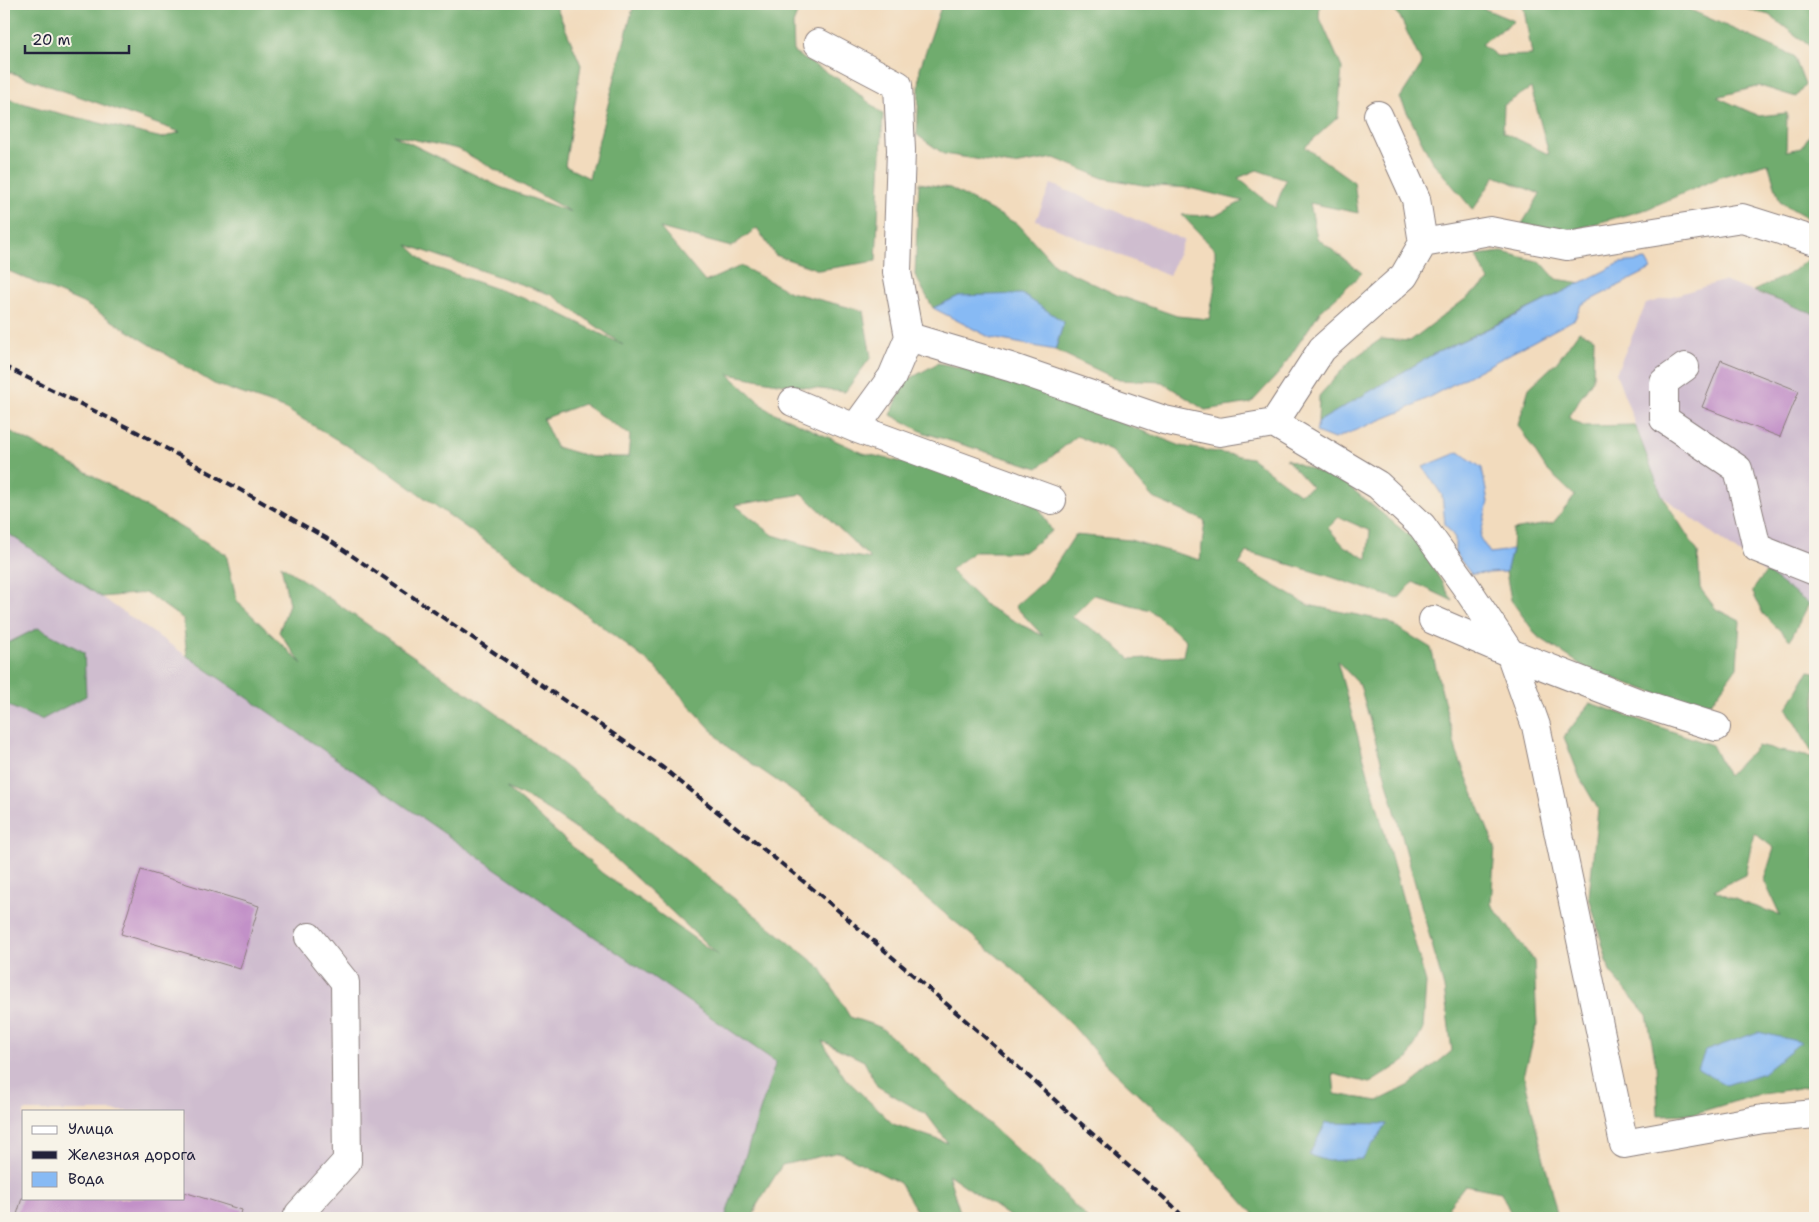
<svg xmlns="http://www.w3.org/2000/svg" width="1819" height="1222" viewBox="0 0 1819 1222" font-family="'Shantell Sans',sans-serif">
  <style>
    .industrial { fill: #cfbdcf; fill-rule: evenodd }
    .forest { fill: #6fac6e; stroke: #486754; fill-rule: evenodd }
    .water { fill: #87baf4; stroke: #546e98 }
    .building { fill: #c291c8 }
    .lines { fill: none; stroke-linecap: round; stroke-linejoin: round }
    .minor-casing { stroke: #8a7e7c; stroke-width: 30 }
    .minor { stroke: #fff; stroke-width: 28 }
    .rail { stroke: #22223b; stroke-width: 4; stroke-dasharray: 8 4; stroke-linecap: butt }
  </style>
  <rect width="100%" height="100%" fill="#f7f3e8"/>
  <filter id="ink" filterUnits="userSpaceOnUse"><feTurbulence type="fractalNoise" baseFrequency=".02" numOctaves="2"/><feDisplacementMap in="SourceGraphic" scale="10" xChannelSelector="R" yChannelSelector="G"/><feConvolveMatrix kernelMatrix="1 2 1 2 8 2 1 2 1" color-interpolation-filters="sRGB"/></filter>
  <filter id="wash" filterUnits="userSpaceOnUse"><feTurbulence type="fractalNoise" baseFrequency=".0096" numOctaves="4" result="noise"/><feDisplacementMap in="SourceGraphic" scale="20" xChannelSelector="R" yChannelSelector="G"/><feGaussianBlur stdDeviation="1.12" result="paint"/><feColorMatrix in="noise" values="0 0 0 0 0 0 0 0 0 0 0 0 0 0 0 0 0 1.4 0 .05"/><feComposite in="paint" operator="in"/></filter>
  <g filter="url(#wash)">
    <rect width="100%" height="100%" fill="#f2dbbd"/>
    <path class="industrial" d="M1051,184L1184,240L1169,276L1036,220Z
      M1723,281L1815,314V609L1662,496L1616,373L1646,304Z
      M4,530L776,1062L725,1218H4ZM24,1111H184V1198H24Z"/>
    <path class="forest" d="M4,4H555L581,65L565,166L589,178L634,4H801L793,24L794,53L845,83L883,114L876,261L819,270L775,255L757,228L731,247L660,228L705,282L741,266L790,292L863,311L871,357L845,392L794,386L728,374L768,410L863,453L1030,492L1052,531L1024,552H974L950,570L988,607L1043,636L1015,606L1047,578L1075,535L1130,540L1200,560L1205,521L1153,498L1113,452L1077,436L1038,468L925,433L891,415L904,382L938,363L999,375L1181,446L1251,458L1299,494L1312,487L1286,459L1345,483L1418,543L1453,601L1413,582L1398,599L1325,575L1247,552L1239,565L1308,605L1387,621L1431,648L1457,753L1495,847L1491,904L1534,961L1537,1025L1524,1076L1558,1218H1513L1501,1192L1465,1185L1448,1207L1465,1218H1257L1186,1139L1103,1061L1073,1026L1023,977L808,802L726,746L655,667L574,605L379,465L284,408L214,384L85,304L4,269V98L50,111L162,138L180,132L4,70V18L7,17ZM393,135L458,149L571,212L500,187ZM407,245L552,295L623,345L543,305L428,265ZM583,404L630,435L628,457H591L556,447L543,419ZM803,494L871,559L829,552L773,535L735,505ZM1339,517L1370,531L1367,559L1344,546L1328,528ZM1094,595L1150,610L1186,640L1183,656L1130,659L1104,636L1072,617ZM1337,661L1360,685L1444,988L1452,1051L1410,1085L1378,1101L1335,1094L1333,1074L1370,1083L1408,1059L1423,1029L1426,983Z
      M942,4H1320L1319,16L1342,68L1338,117L1305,147L1354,182L1358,213L1310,203L1317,238L1362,273L1319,313L1279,373L1251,403L1205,410L1162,382L1119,380L1055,350L1064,322L959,296L933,308L915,275L919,183L950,188L1019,225L1055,265L1117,295L1177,316L1209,319L1215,287V250L1182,215L1215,216L1243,201L1189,188L1143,185L1103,178L1054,158L1013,165L944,154L917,135L920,68ZM1257,170L1286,180L1275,208L1238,178Z
      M1388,4H1476L1475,5L1514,21L1481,44L1497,56L1532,55L1523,4H1677L1794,56L1805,85L1796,97L1760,86L1717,97L1759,116L1787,113L1786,151L1801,148L1815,127V222L1780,202L1768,163L1723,176L1647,209L1569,231L1522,224L1540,194L1495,176L1473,210L1431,160L1400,98L1422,64L1400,17ZM1531,88L1549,154H1548L1503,132L1504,105Z
      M1729,4H1815V50L1769,15Z
      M1502,252L1541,262L1556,279L1582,283L1432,355L1318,422L1319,396L1350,361L1381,339L1410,341L1489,281L1476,255Z
      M1812,257L1815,258V314L1753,291L1787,275Z
      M1579,331L1594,338L1593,379L1568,417L1583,426L1635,425L1662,496L1698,552L1700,588L1716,609L1740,621L1737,667L1711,703H1684L1589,670L1537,636L1511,600L1506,572L1512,550L1513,530L1553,523L1575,496L1546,469L1518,425L1529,388L1557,362Z
      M4,428L92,475L226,554L237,601L302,664L279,632L289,604L281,565L496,713L667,845L820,967L850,1017L880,1027L927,1067L1048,1178L1087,1218H1012L948,1174L962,1218H921L900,1183L839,1152L782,1165L757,1205L753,1218H725L776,1062L187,656L183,619L146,593L101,597L9,534L4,525ZM507,788L536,802L606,850L719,956L602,873ZM822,1041L864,1061L877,1086L927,1115L948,1143L893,1124L845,1078Z
      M1766,572L1809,604L1790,640L1763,614L1752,591Z
      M38,628L84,652L86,696L41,720L4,704V645Z
      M1809,671L1815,672V1085L1753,1096L1693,1114L1658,1115L1656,1065L1647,1015L1610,972L1589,896L1598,809L1580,778L1564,737L1590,703L1712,745L1728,776L1757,746L1815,758L1787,709ZM1754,833L1774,848L1764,880L1780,915L1744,903L1714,890L1745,875Z"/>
    <path class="water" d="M1646,260L1651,269L1581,305L1575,319L1405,410L1334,439L1316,432L1318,422L1432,355L1511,318L1620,263Z
      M1022,294L1064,322L1055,350L991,338L933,308L959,296Z
      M1459,452L1482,468L1488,502L1480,538L1490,553L1512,550L1506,572L1471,574L1455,553V538L1445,524L1442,495L1423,467Z
      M1758,1032L1801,1042L1763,1073L1726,1085L1698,1069L1705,1051Z
      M1326,1123L1387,1124L1362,1159L1328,1161L1309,1155Z"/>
    <g id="blocks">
      <path class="building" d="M1721,360L1799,391L1780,437L1702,407Z
        M141,870L259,906L240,969L121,934Z
        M184,1192L242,1210L240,1218H16L22,1198H184Z"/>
    </g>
  </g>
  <g filter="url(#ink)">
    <use href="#blocks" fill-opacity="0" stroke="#8a7e7c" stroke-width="1"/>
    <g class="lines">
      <defs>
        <path id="minor" d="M818,43L898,85L901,150L897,272L909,337L892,377L855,428
          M1423,243L1490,231L1567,246L1742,218L1815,241
          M909,337L1010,367L1164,420L1220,432L1274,423L1322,349L1404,276L1423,243L1416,199L1378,115
          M1685,367L1664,382V419L1738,469L1757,548L1815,571
          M793,402L855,428L1052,500
          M1274,423L1378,485L1422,526L1464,584L1510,653L1536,726L1624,1144L1763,1119L1815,1114
          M1433,620L1510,653L1634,701L1716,727
          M297,1218L299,1214L347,1161L345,982L309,937"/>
      </defs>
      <use href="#minor" class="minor-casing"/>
      <use href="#minor" class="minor"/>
      <path class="rail" d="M4,366L137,432L326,538L662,767L819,894L979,1032L1173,1206L1184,1218"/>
    </g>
  </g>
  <rect width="1819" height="1222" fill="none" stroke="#f7f3e8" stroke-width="20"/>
  <rect x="22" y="1110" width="162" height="90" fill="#f7f3e8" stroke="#a29fa3"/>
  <rect x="32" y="1126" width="25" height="8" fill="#ffffff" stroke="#a29fa3"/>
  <text x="68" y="1134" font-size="15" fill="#22223b">Улица</text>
  <rect x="32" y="1151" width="25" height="8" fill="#22223b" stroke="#a29fa3"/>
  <text x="68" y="1160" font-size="15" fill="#22223b">Железная дорога</text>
  <rect x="32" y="1172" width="25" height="15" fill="#87baf4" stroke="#a29fa3"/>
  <text x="68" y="1184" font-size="15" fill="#22223b">Вода</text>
  <path d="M25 45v8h104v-8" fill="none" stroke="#22223b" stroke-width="2.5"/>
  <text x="32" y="45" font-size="15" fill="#22223b" stroke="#f7f3e8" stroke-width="4" paint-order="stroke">20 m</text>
</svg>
